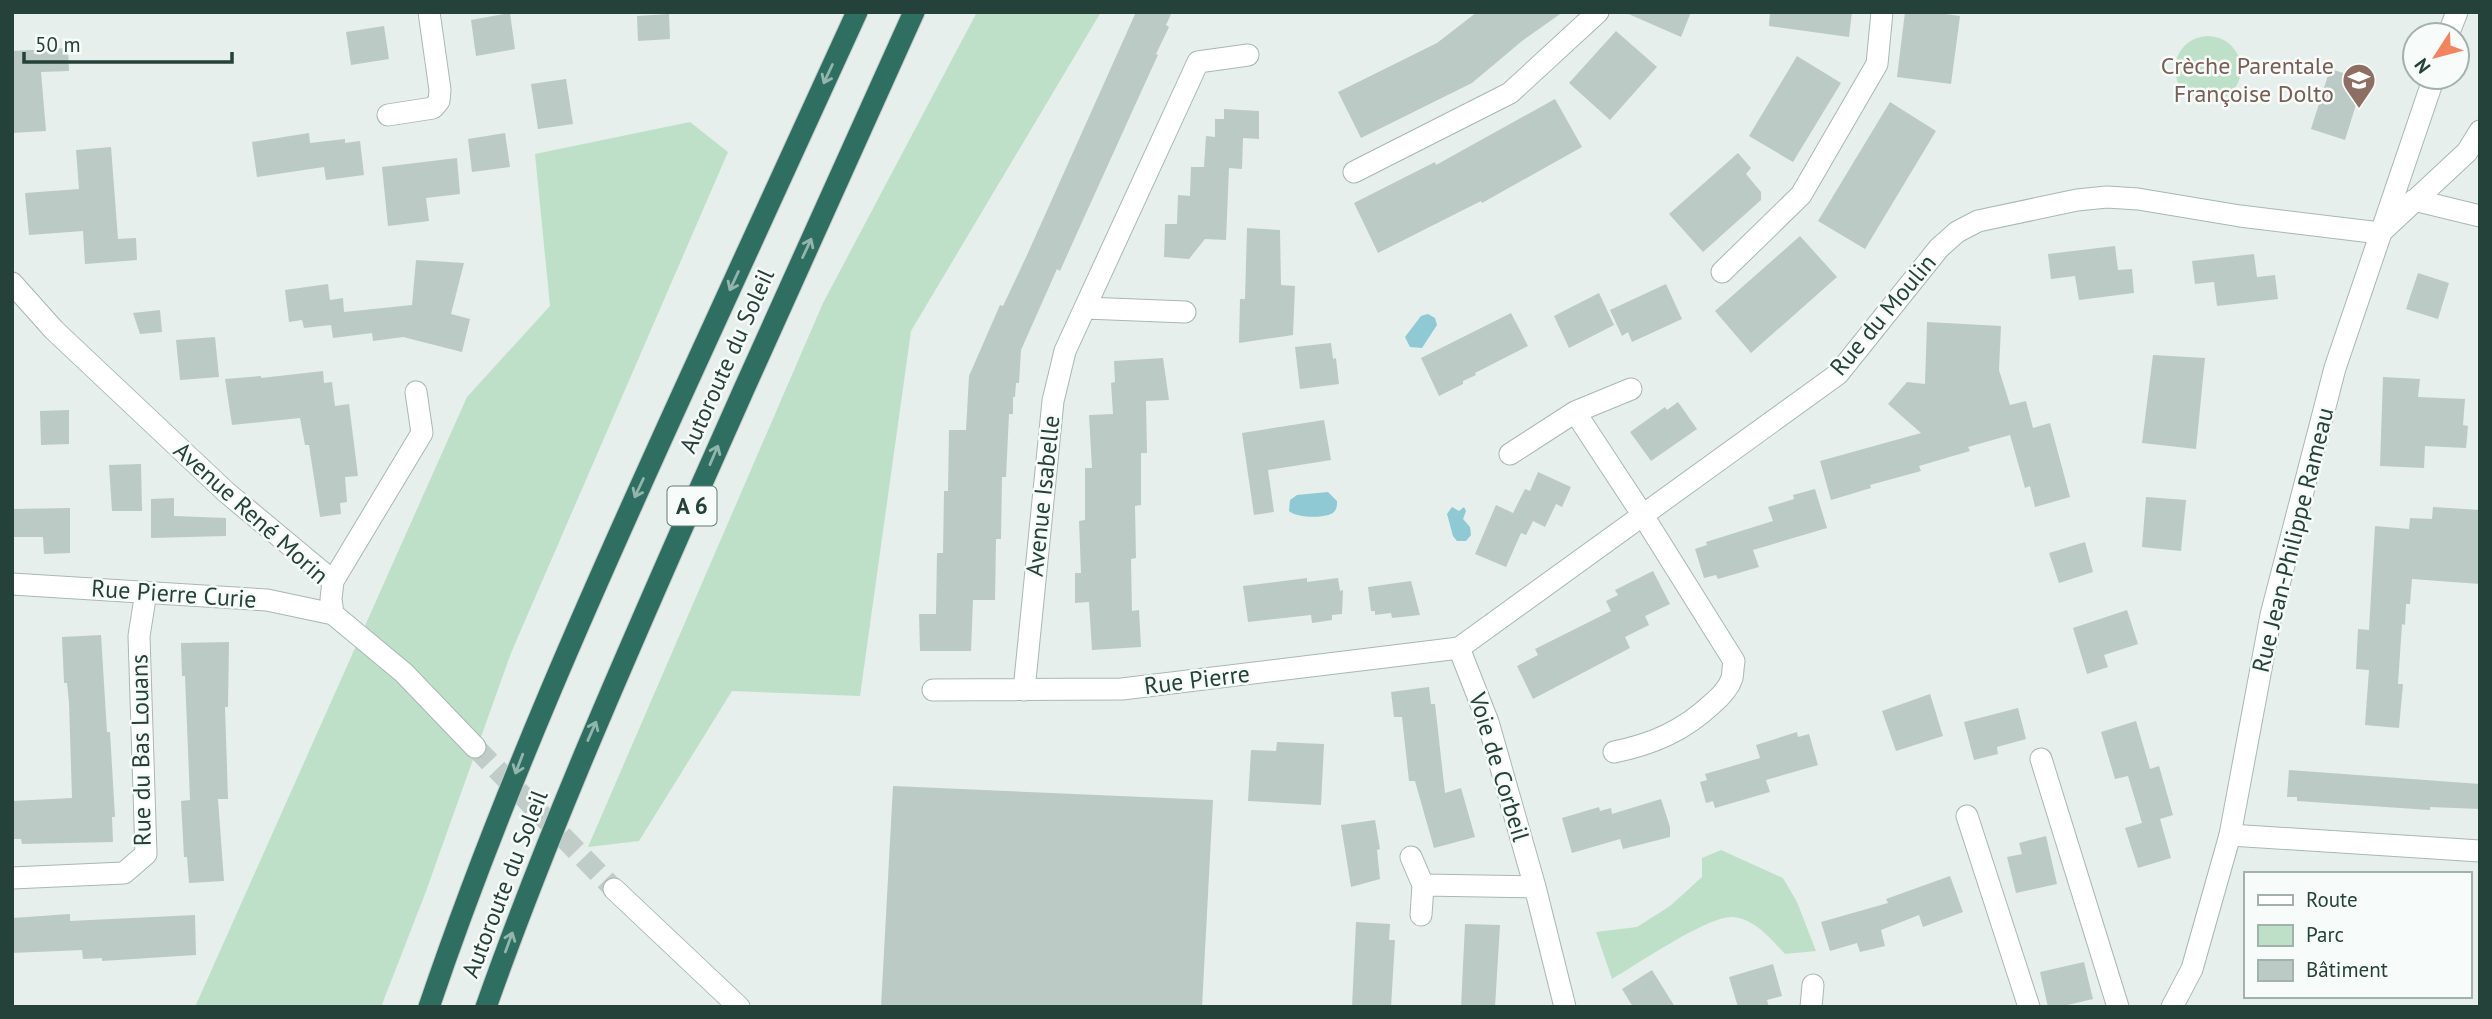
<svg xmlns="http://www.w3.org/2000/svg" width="2492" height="1019" viewBox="0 0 2492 1019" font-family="'PT Sans',sans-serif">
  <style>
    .green { fill: #bfe0c8 }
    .water { fill: #8ec9d4 }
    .building { fill: #bbcac4 }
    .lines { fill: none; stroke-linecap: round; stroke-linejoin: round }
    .minor-tunnel { stroke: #bfccc8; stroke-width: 21; stroke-dasharray: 21 10; stroke-linecap: butt }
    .minor-casing { stroke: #a8b8b2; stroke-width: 23 }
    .tertiary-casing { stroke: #a8b8b2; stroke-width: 23 }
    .motorway-casing { stroke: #c2cac8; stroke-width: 23 }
    .minor { stroke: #fff; stroke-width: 21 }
    .tertiary { stroke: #fff; stroke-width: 21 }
    .motorway { stroke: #2f6f62; stroke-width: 21 }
    .oneway { stroke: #93b5ae }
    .labels { text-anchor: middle; stroke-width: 5; stroke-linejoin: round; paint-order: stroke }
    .shield { fill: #f7fbf9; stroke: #637a73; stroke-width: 2 }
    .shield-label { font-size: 23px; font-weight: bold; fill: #24423a }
    .education-label { font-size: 24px; fill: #785e54; stroke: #f7fbf9; text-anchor: end }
    .street-label { font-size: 24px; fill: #24423a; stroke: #f7fbf9 }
  </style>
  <rect width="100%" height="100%" fill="#e6efeb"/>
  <path class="green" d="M977,12H1101L911,331L860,696L732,691L639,841L588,847L823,303Z
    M2175 69a33 33 0 1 1 66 0a33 33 0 1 1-66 0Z
    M690,122L728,152L511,653L425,894L381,1007H195L467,397L550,306L535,154Z
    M1721,850L1783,878L1797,902L1816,951L1785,954C1771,939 1755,919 1733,917C1709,915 1636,965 1612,979L1596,932L1637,927L1670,906L1702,877V858Z"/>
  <path class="water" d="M1428,314L1435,318L1437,325L1422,348L1410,347L1405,337L1421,316Z
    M1328,492L1337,501C1337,505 1337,509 1334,512C1327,519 1296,518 1289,511L1290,500L1297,495Z
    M1452,507L1459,511L1464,507L1466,511L1463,519L1470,527L1471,535L1466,541H1457L1453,536L1447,514Z"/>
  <path class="building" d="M1136,12H1172L1166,25L1169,27L1156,54L1158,55L1146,81L1073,242L1060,271L1057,269L1021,350L1019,383H1016L1015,397H1013V414H1009L1006,477H1002L1001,539H996L995,600H973L971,651H920L919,614H936L937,553H943L944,491H948L949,430H966L969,376L1000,305L1003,306L1027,255Z
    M1477,12H1563L1522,41L1472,83L1361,138L1338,92L1437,43Z
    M1624,12H1691L1681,37Z
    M1770,12H1852L1849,37L1769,26Z
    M1905,12H1931L1960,16L1951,84L1897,77Z
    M510,13L515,49L476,56L471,20Z
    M669,14L670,39L638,41L637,16Z
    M384,26L389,59L351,65L346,32Z
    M1616,31L1657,67L1610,120L1569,83Z
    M68,48L69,71L41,72L46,131L12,133V51Z
    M1797,56L1841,83L1793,162L1749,136Z
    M2330,69L2364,79L2345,140L2311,129Z
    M566,79L573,124L538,129L531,84Z
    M1555,99L1582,147L1482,203L1481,201L1378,253L1354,203L1435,162L1436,165Z
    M1890,102L1936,131L1865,249L1818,221Z
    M1224,109L1259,111V139L1243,138L1242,169L1229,168L1226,240L1205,239L1189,259L1164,257L1165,224H1177L1178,195L1190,196L1191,167H1204L1206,136L1215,137V119H1224Z
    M309,133L310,143L345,139V143L360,141L364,175L326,180L324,167L257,177L252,142Z
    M505,133L510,167L472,172L468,139Z
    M111,147L118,239L136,238L137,260L85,264L83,231L29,235L25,193L79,189L76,150Z
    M1738,153L1751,168L1746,174L1761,192V200L1703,252L1669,214Z
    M457,158L460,194L426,198L429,221L388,226L382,167Z
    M1247,228L1280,230L1281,285L1295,286L1293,335L1239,343L1240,299H1245Z
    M1800,236L1837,277L1751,353L1715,311Z
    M2115,246L2118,270L2132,269L2134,293L2079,300L2075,276L2051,279L2048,254Z
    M2254,254L2257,277L2275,275L2278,299L2217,306L2214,282L2195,284L2192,261Z
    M416,260L464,263L451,314L470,319L462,352L403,337L373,341L372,333L333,338L331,325L304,328L302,320L289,322L285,290L328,284L330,300L343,298L344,312L412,305Z
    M2418,273L2449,283L2438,319L2406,309Z
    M1666,284L1682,319L1632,342L1628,332L1622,336L1610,310Z
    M1599,293L1614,325L1569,348L1554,316Z
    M160,310L162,332L140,334L133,313Z
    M1511,313L1528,346L1475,373L1476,375L1463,381V384L1439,396L1421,358Z
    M1927,322L2001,326L1999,370L2010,405L2026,401L2033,428L2050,423L2070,497L2035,507L2030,486L2025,488L2010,435L1968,447L1970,451L1919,466L1921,471L1870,485L1871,488L1831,500L1820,461L1921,433L1888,404L1907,382L1925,384Z
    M215,337L219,377L180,380L176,340Z
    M1331,343L1333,359L1336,358L1339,384L1300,389L1295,347Z
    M2153,355L2205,358L2196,449L2142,443Z
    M1163,358L1169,400L1146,401L1147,453H1141V505L1135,506L1136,558L1131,559L1132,611L1139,610L1141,647L1092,650L1089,602L1075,603V573H1081L1079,521L1085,520V468H1092L1089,415L1113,414L1111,383L1115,382L1114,361Z
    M323,371L324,383L332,382L335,406L349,404L358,476L345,477L347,502L340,503L341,514L320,517L309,445H305L300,418L232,425L225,379L261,376V378Z
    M2383,377L2420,379L2418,397L2465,399L2463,425L2468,426L2466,448L2425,446L2424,468L2380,466Z
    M1678,402L1697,429L1651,461L1630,432L1665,407L1667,410Z
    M69,410V444L41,445L40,411Z
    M1324,420L1331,460L1268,470L1274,512L1254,515L1242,433Z
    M141,464L142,511H112L109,465Z
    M1538,472L1571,487L1562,507L1556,504L1545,527L1533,521L1526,535L1521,533L1506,567L1475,554L1496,505L1513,513L1525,489L1530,491Z
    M1815,489L1827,528L1753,550L1759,567L1718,579L1716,575L1704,578L1695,549L1707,545L1706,542L1773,521L1768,507L1794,499L1793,495Z
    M2146,497L2186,500L2181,551L2142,547Z
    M174,498V516L226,518V536L151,538V499Z
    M2433,507L2480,510V584L2412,579L2410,604H2406L2405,625L2402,624L2398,684H2403L2399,728L2365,725L2369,670L2356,669L2358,629L2369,630L2375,526L2409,529L2410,518L2432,519Z
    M70,508V553L44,554L43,537H12V509Z
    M2085,542L2093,572L2059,583L2049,553Z
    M1653,571L1670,604L1645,616L1649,625L1625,637L1630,648L1533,699L1517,666L1538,655L1535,649L1611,611L1606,601L1618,595L1615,590Z
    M1307,578V582L1338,578L1340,591L1343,590L1342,614L1332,615V620L1312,623L1311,615L1248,622L1243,586Z
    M1411,581L1420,615L1392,618L1391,613L1375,615V611H1371L1368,587Z
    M2127,610L2138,644L2104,655L2108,667L2087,674L2073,628Z
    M101,635L107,732H110L115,817H112L113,842L22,844L21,839H12V801L72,798L69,703L67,683H64L62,637Z
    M229,642L228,707H225L228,799H218L224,881L189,883L187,857H184L181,801L190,800L185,676H182L181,643Z
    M1429,687L1431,704H1435L1445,793L1461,788L1475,837L1434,848L1415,781H1409L1402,717H1394L1391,692Z
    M1930,694L1943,736L1896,751L1882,711Z
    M2018,708L2026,739L1997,747L1998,754L1974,760L1964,722Z
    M2136,721L2150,769L2159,766L2173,815L2160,819L2171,858L2138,868L2125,828L2142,823L2128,776L2115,779L2101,732Z
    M1797,732L1798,737L1809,734L1818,765L1766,780L1770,792L1715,808L1713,801L1706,803L1700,782L1707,780L1705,774L1760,758L1756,745Z
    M1277,742L1324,744L1321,805L1248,801L1251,750L1276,751Z
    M2289,770L2480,784V809L2430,807V810L2297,801V797H2287Z
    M893,786L1213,800L1202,1007H881Z
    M1661,799L1670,827V837L1623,849L1620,839L1572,853L1562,818L1599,807L1600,811L1611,808L1612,814Z
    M1375,820L1380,849L1377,850L1380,879L1351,887L1341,825Z
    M2046,836L2057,884L2016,893L2007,857L2022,854L2019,843Z
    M1950,876L1963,912L1923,927L1919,915L1881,930L1885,946L1860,952L1857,943L1830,951L1821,922L1888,903L1886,899Z
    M70,914V921L195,915L196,955L102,961V958L83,959L82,950L12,953V918Z
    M1356,922L1390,924L1389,940H1395L1391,1007H1352Z
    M1465,924L1500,925L1495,1007H1461Z
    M2084,962L2093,999L2059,1007H2048L2040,972Z
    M1773,964L1782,996L1767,1000L1769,1007H1738L1729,977Z
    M1652,970L1675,1007H1633L1622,989Z"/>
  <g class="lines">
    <path class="minor-tunnel" d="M475,747L614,889"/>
    <defs>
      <path id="minor" d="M388,115L433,108L439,101L440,90L429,12
        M1354,172L1510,93L1598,12
        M2414,200L2480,216
        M1722,272L1801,195L1877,64L1882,12
        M12,283L54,330L226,492L333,581
        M1086,308L1185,312
        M416,392L422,433L333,581L331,599L333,614L404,673L475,747
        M1575,412L1642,514L1734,661C1733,666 1733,673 1732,678C1729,688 1719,698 1712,704C1683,731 1653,744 1614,752
        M1510,454L1575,412L1631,389
        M12,584L267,600L333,614
        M1459,648L1488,722L1535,887L1565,1007
        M933,690L1122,689L1459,648L1838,374L1939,248L1957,232L1978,221L2077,200L2107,197L2138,199L2240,216L2380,233L2467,152L2480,131
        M1024,690L1053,401L1065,351L1198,62L1248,55
        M2041,759L2118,1007
        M1967,816L2029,1007
        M2230,835L2480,851
        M1411,857L1423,885L1421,915
        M12,878L124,873L146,854L139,636L146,592
        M1423,885L1535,887
        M614,889L739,1007
        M1811,1007L1813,985"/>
      <path id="tertiary" d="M2448,35L2457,12
        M2172,1007L2192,969L2230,835L2271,615L2335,368L2434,77"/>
      <path id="motorway" d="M429,1007C502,792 595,585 689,379C745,257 801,134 857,12
        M486,1007C543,846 611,690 680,533C757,359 835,186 914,12"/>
    </defs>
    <use href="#minor" class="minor-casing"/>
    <use href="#tertiary" class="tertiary-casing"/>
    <use href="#motorway" class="motorway-casing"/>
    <use href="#minor" class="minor"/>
    <use href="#tertiary" class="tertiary"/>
    <use href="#motorway" class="motorway"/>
  </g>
  <defs><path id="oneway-shaft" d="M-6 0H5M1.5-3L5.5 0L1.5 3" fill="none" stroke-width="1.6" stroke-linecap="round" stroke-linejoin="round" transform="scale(1.75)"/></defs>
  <g class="oneway">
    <use href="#oneway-shaft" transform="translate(828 74) rotate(115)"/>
    <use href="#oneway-shaft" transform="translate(807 248) rotate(-65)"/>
    <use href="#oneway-shaft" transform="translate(734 281) rotate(115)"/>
    <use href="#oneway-shaft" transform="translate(714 455) rotate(-67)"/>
    <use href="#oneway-shaft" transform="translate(639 488) rotate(115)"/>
    <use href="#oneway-shaft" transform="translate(592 731) rotate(-66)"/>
    <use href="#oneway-shaft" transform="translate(519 764) rotate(111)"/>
    <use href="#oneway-shaft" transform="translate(509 942) rotate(-70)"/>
  </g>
  <defs>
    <symbol id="school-pin" viewBox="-11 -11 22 30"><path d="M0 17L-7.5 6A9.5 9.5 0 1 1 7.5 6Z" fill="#8d6e63" stroke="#f7fbf9"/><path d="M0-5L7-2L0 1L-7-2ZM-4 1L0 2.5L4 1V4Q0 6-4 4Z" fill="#fff"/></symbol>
  </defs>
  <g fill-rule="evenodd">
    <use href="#school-pin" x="2340" y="61" width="38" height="52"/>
  </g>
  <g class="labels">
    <rect class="shield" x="667.5" y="486.5" width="49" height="39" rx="5"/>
    <g class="shield-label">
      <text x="692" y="514">A 6</text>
    </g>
    <g class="education-label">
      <text x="2334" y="74">Crèche Parentale<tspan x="2334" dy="28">Françoise Dolto</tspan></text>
    </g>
    <g class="street-label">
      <text transform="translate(1883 315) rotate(-50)" y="8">Rue du Moulin</text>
      <text transform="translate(727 361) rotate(-66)" y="8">Autoroute du Soleil</text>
      <text transform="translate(1043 496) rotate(-84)" y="8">Avenue Isabelle</text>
      <text transform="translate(251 513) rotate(42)" y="8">Avenue René Morin</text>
      <text transform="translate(2293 540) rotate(-76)" y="8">Rue Jean-Philippe Rameau</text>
      <text transform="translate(174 594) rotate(4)" y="8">Rue Pierre Curie</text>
      <text transform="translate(1197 680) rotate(-7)" y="8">Rue Pierre</text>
      <text transform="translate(141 750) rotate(-91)" y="8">Rue du Bas Louans</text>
      <text transform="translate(1499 767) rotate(73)" y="8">Voie de Corbeil</text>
      <text transform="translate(505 884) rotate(-69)" y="8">Autoroute du Soleil</text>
    </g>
  </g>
  <rect width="2492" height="1019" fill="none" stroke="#24423a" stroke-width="28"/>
  <rect x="2244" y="872" width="228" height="126" fill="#f7fbf9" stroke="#a3b1ad" stroke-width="2"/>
  <rect x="2258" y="895" width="35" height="10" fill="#ffffff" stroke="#a3b1ad" stroke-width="2"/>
  <text x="2306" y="907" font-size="21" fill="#24423a">Route</text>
  <rect x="2258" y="925" width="35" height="21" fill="#bfe0c8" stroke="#a3b1ad" stroke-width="2"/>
  <text x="2306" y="942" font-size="21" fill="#24423a">Parc</text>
  <rect x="2258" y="960" width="35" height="21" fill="#bbcac4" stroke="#a3b1ad" stroke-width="2"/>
  <text x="2306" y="977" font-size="21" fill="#24423a">Bâtiment</text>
  <g transform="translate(2436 56) rotate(234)"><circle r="33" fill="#f7fbf9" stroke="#a3b1ad" stroke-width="2"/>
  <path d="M0-5L12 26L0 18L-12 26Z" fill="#f4845f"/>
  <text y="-10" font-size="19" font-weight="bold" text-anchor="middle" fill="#24423a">N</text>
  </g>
  <path d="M24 52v10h208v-10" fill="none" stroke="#24423a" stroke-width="3.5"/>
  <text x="35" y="52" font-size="21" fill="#24423a" stroke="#f7fbf9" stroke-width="5" paint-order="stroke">50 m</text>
</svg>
